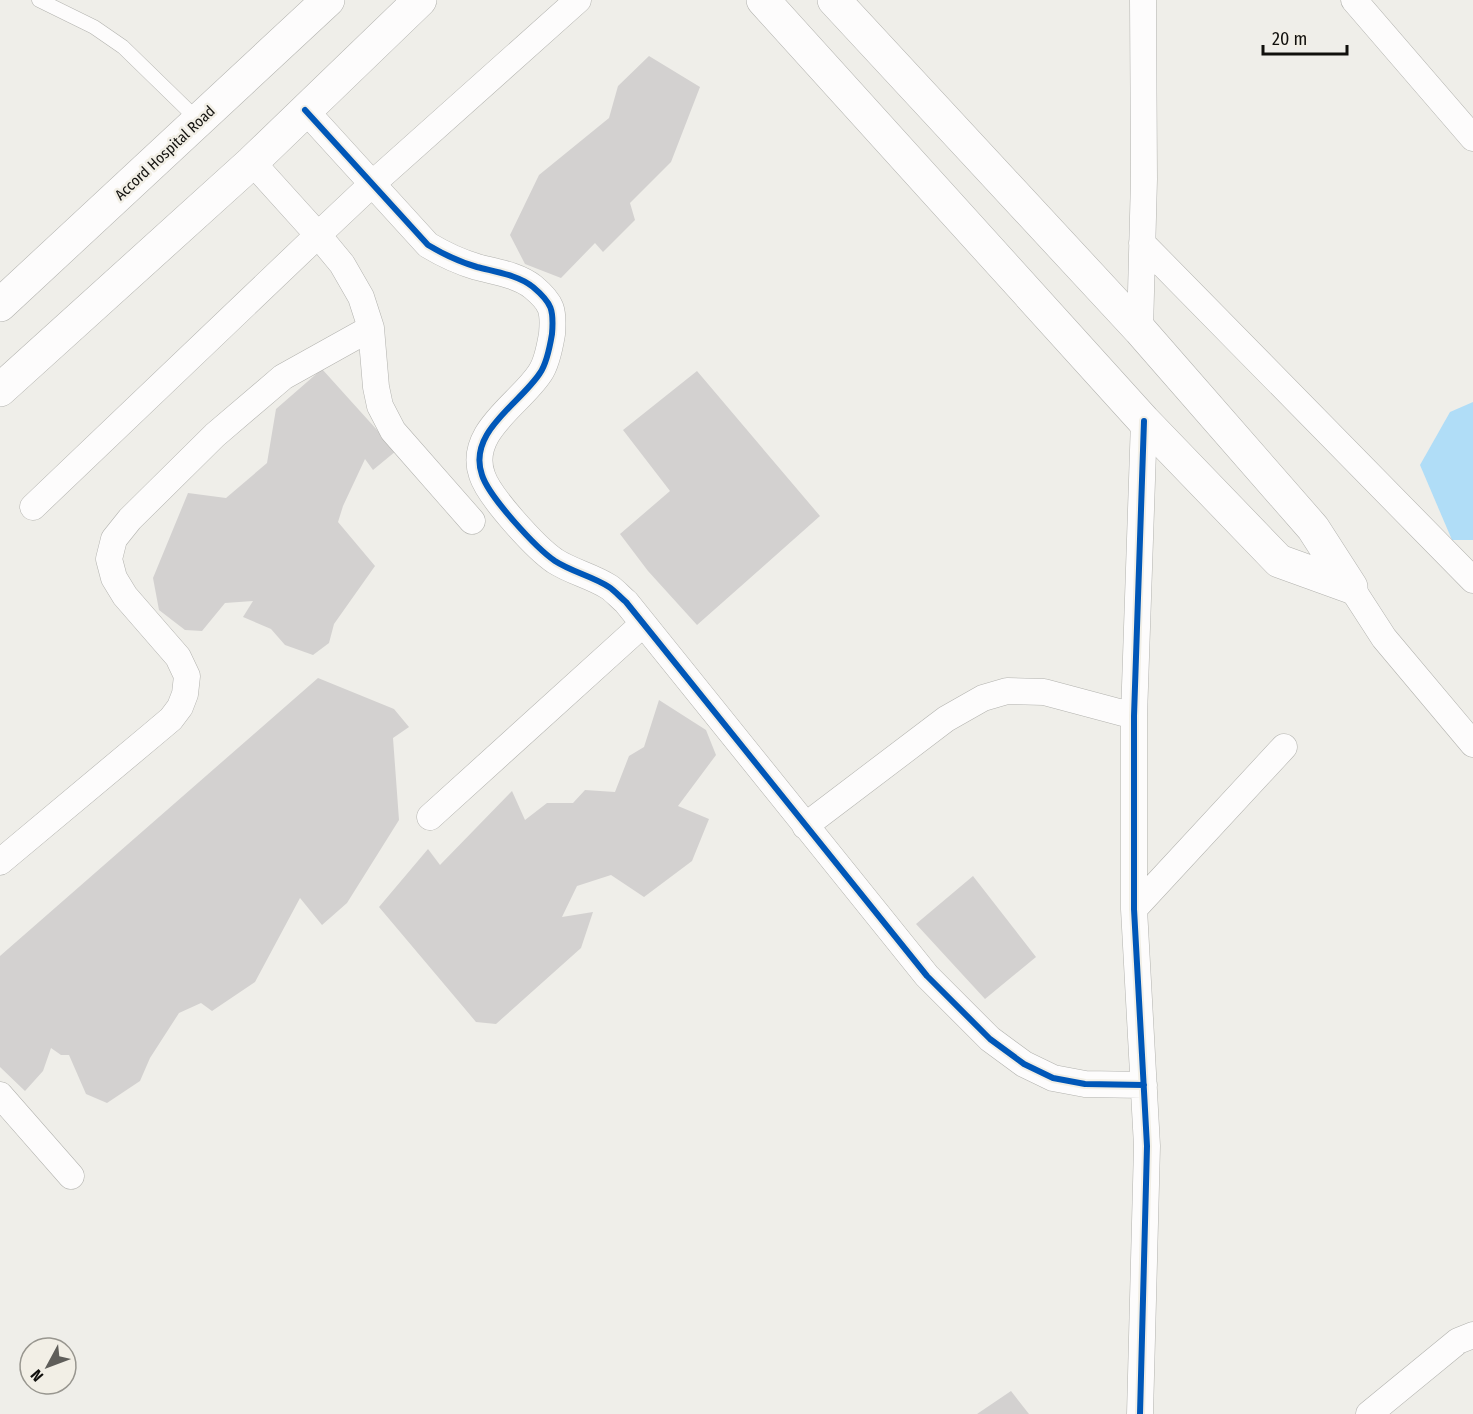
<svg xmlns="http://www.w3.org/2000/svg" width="1473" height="1414" viewBox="0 0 1473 1414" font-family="'Fira Sans Condensed',sans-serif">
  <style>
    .water { fill: #b0ddf7 }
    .building { fill: #d3d1d0 }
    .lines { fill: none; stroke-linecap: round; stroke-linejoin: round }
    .service-casing { stroke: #b2b2ae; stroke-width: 15 }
    .minor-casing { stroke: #b2b2ae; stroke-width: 27 }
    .tertiary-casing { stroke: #b2b2ae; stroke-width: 34 }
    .service { stroke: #fdfcfc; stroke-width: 14 }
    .minor { stroke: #fdfcfc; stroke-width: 26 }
    .tertiary { stroke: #fdfcfc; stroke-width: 33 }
    .cycleway-casing { stroke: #f2efe6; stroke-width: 10 }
    .cycleway { stroke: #0057b8; stroke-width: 6 }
    .labels { text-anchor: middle; stroke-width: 5; stroke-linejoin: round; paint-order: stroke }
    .street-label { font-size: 15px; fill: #11100d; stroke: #f2efe6 }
  </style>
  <rect width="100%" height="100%" fill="#efeee9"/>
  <path class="water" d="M1473,402V540H1452L1420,465L1450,412Z"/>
  <path class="building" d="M649,56L700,87L671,162L630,203L635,220L603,252L595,243L561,278L525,264L510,235L539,175L609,118L618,86Z
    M322,369L396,451L373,470L365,459L343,506L338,522L375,566L334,624L329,643L313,655L285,645L271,629L243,617L253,601L225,603L202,631L185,630L159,610L153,578L188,493L226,498L267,463L276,409Z
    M697,371L820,516L697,625L648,571L620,534L670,491L623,430Z
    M318,678L394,709L409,727L393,738L399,820L347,903L322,925L300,898L255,982L212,1011L201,1003L179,1013L150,1058L140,1081L107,1103L86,1094L69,1055H61L51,1048L43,1071L25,1091L0,1067V956Z
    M659,700L706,730L716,755L678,806L709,819L692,861L644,897L611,875L577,886L562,917L593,912L581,948L496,1024L476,1022L379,907L428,849L440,865L512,791L525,820L547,803H573L585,790L615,792L629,756L644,747Z
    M973,876L1036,957L985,999L916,924Z
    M1011,1391L1029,1414H977Z"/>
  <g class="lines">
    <defs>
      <path id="service" d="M39,0L94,27L123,47L199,121"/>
      <path id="minor" d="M1354,0L1473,138
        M305,110L428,245C443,254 460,262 477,267C496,272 518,275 533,287C552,303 554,310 552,334C550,346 547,363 540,373C520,404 467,432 482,475C489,497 536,548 555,561C572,572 592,576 609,587C615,591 620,597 626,602L927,976L990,1039L1024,1064L1053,1078L1085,1084L1144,1085
        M1142,243L1473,580
        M1140,330L1144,179L1143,0
        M33,507L318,235L252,162
        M472,521L393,431L380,406L376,387L371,328L361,297L342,264L318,235L371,185L578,0
        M1351,587L1384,638L1473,744
        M430,817L643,624
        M805,826L946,719L983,698L1007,691L1044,692L1134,716
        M0,862L152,735L171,719L180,707L185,694L187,676L178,657L125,596L114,578L109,559L114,539L130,519L215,435L283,377L371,328
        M1134,909L1284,747
        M0,1095L71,1176
        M1140,1414L1147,1146L1134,909V716L1144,421
        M1369,1414L1458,1341L1473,1335"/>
      <path id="tertiary" d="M763,0L1144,421L1279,561L1351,587
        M834,0L1140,330L1313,528L1351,587
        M0,305L328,0
        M0,390L252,162L420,0"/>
    </defs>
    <use href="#service" class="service-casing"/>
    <use href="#minor" class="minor-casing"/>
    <use href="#tertiary" class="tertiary-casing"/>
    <use href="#service" class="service"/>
    <use href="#minor" class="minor"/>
    <use href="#tertiary" class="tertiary"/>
    <defs>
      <path id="cycleway" d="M305,110L428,245C443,254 460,262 477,267C496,272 518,275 533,287C552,303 554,310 552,334C550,346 547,363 540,373C520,404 467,432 482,475C489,497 536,548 555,561C572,572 592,576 609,587C615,591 620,597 626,602L927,976L990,1039L1024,1064L1053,1078L1085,1084L1144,1085
        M1140,1414L1147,1146L1134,909V716L1144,421"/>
    </defs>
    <use href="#cycleway" class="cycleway-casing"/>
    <use href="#cycleway" class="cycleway"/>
  </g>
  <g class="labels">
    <g class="street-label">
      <text transform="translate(165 153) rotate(-43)" y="5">Accord Hospital Road</text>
    </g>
  </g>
  <g transform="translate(48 1366) rotate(229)"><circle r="28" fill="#f2efe6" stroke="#98968f" stroke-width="1.5"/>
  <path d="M0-4.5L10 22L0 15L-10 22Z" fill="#5f5e5a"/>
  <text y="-9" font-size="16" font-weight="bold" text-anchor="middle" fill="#11100d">N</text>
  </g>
  <path d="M1263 45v9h84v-9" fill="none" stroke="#11100d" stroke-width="3"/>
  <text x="1272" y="45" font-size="18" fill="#11100d" stroke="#f2efe6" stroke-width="4.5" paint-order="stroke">20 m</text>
</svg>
